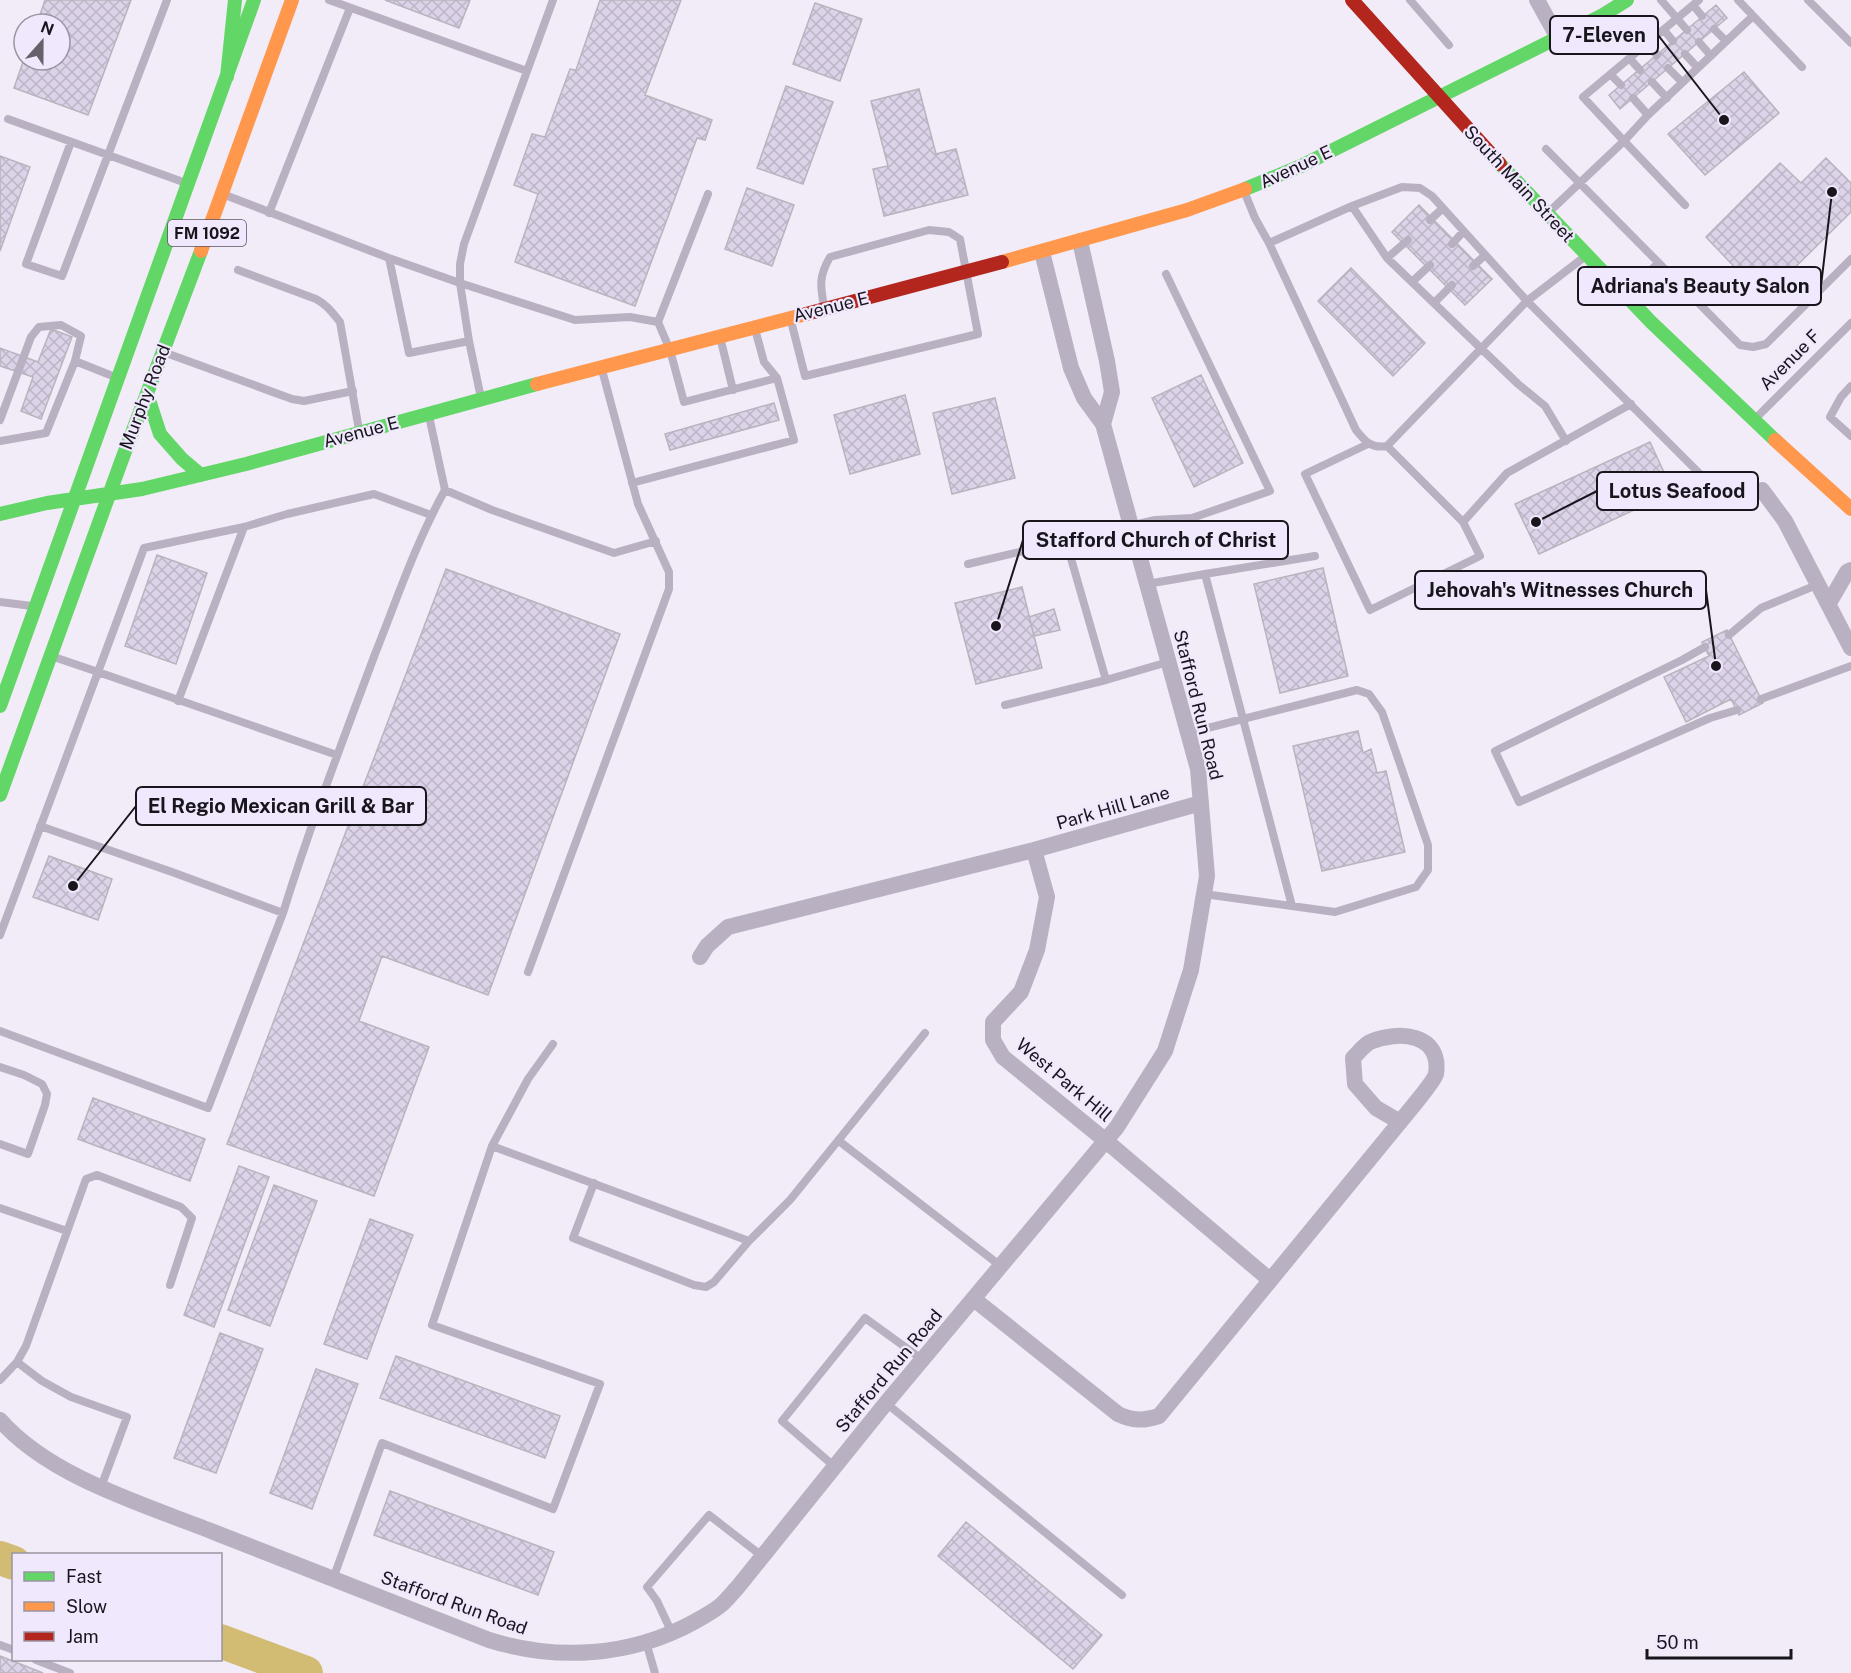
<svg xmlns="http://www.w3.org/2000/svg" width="1851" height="1673" viewBox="0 0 1851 1673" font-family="'Public Sans',sans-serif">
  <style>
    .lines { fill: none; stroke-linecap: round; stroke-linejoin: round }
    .river { stroke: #d2bc73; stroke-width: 34 }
    .building { fill: url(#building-cross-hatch); stroke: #b8b4bd; stroke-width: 1.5 }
    .lane { stroke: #b9b0c2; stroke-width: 8 }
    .street { stroke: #b9b0c2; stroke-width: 16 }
    .fast { stroke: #63d668; stroke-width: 14 }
    .slow { stroke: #ff974d; stroke-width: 14 }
    .jam { stroke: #b3261e; stroke-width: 14 }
    .labels { text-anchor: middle; stroke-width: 4.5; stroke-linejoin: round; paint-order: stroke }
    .shield { fill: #f0e8fc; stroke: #5a5460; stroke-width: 1.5 }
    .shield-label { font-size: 16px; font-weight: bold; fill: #19151d }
    .street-label { font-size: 18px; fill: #19151d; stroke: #f0e8fc }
    .leader { fill: none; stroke: #19151d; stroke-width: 2 }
    .callout-dot { fill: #19151d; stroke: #f0e8fc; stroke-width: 2 }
    .callout { fill: #f0e8fc; stroke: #19151d; stroke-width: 2 }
    .callout-label { font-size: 20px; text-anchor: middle; font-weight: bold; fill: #19151d }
  </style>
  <defs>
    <pattern id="building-cross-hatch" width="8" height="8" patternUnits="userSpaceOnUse" patternTransform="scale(1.5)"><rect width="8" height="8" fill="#dcd3e8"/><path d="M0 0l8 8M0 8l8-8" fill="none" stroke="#bcb4c7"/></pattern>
  </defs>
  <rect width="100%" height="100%" fill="#f1ecf7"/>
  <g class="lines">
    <path class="river" d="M0,1558L14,1563
      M220,1641L306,1673"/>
  </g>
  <path class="building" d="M45,0H131L88,115L14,88L24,59L60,60V24H37Z
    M385,0H470L459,28Z
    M600,0H681L645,95L712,120L705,140L697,138L635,306L515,262L538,194L514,185L532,134L545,137L570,69L576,70Z
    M815,3L862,19L840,81L793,64Z
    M1716,5L1727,18L1620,109L1609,95Z
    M1744,72L1779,113L1705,175L1668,134Z
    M786,86L833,102L803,184L757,168Z
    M919,89L936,154L956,149L968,195L884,216L873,169L888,166L871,101Z
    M0,156L30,167L0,251Z
    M1826,158L1851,183V212L1764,298L1706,237L1780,163L1801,183Z
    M747,188L794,205L772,266L725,249Z
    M1419,205L1492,279L1465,305L1392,232Z
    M1351,268L1425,343L1393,376L1318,301Z
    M51,329L72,337L41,419L21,411L33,377L0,366V348L38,362Z
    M1201,375L1243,463L1194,487L1152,398Z
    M905,395L920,454L850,474L834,415Z
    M995,398L1015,478L952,494L933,413Z
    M774,403L779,420L670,450L665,434Z
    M1650,442L1673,492L1539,554L1515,504Z
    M157,555L207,573L176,664L125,646Z
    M1323,568L1348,676L1280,693L1254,584Z
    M446,569L620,634L488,995L382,956L359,1021L429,1047L374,1196L227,1144Z
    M1022,587L1042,668L976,684L955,603Z
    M1054,609L1060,630L1034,636L1029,617Z
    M1727,630L1763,703L1739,715L1731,699L1686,722L1664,677L1709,656L1702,642Z
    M1358,731L1363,753L1371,749L1377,773L1386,771L1405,852L1322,871L1293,746Z
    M49,856L112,879L98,920L33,897Z
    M93,1098L205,1139L190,1181L78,1139Z
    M239,1166L269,1177L214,1327L184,1315Z
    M274,1185L317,1201L270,1326L228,1310Z
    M370,1219L413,1235L367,1359L324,1344Z
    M220,1333L263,1349L216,1473L174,1458Z
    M396,1356L560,1416L545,1458L380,1398Z
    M316,1369L358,1384L312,1509L270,1493Z
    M390,1491L554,1552L538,1595L374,1535Z
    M966,1522L1102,1635L1073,1669L938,1556Z
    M0,1656L43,1673H0Z"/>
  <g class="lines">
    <path class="lane" d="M329,0L527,71
      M1410,0L1449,45
      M1661,0L1687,30
      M1738,0L1802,67
      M1808,0L1851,43
      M1693,5L1702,16
      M1714,29L1726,41
      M1664,30L1673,41
      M1699,42L1711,56
      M1647,44L1657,55
      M1685,54L1698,68
      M1630,59L1640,70
      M1668,68L1682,82
      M1611,75L1621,85
      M1652,82L1667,98
      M1633,98L1648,115
      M8,119L108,155L167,0
      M71,142L26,264L62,276L108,155L186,183
      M1546,149L1740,345L1753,347L1766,344L1851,259
      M1244,191L1255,218L1269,243L1356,430C1365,441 1371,449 1387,446L1527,301L1583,258
      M225,195L389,258L460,283L575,320L630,317L658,322L670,350L684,402L777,378
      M1685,205L1624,141L1648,115L1753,16
      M1352,206L1387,258L1518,384L1545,406L1566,441
      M1549,212L1624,141L1583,97L1699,0
      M269,213L350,8
      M1430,220L1443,208
      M1269,243L1352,206L1402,187L1420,188L1432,196L1527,301L1704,478
      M1452,244L1463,232
      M389,258L409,353L469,341
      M1387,258L1408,240
      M1473,266L1484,256
      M238,270L316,299C327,305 332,312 340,322L359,430
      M1166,274L1270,491L1192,518L1155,520L1066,541L1106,680L1168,662
      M1412,282L1430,265
      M1629,292L1658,263
      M1434,303L1452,285
      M791,321L805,376L978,334L960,239L949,232L929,230L830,257C819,276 820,285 824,306
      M658,322L708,194
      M720,337L733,390
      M166,353L292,399L304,401L353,391
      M1851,386L1841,397L1830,417L1851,436
      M481,398L469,341L460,283V264L464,244L553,0
      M429,416L445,490L492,510L614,553L656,541
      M1758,416L1851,323
      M0,420L31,337L39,327L61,325L81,336L75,361
      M0,441L46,433L75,361L115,377
      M1368,444L1305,474L1370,610L1480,556L1463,522
      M1387,446L1463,522L1507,473L1631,404
      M632,483L794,440L777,378L764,362L755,329
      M968,564L1066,541
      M1205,574L1315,556
      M1147,584L1205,574L1292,906
      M0,602L32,606
      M1729,635L1761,608L1819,584
      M1705,647L1682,660L1495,751L1519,802L1710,718L1737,710
      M1761,699L1851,666
      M178,701L244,527
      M1005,705L1106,680
      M1188,733L1357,690L1369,694L1382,712L1428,845V870L1416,887L1335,912L1204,894
      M337,755L98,672L144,548L244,527L287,514L374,494L431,515
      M283,913C310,826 343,740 375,654C397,599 416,542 445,490
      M0,935L98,672L54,657
      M528,972L669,589V572L638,504L602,370
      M0,1031L208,1108L283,913L172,872L40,826
      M0,1067L24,1075L42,1084L47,1094L45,1105L28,1154L0,1144
      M839,1141L1002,1267
      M492,1146L749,1241L790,1200L925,1033
      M594,1183L573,1238L694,1285L706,1287L714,1282L749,1241
      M0,1208L67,1231
      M17,1362L26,1346L86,1179L97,1175L181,1207L192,1218L170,1285
      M0,1380L17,1362L42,1381L71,1397L127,1417L101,1487
      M886,1403L1122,1595
      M835,1467L782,1421L865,1318L923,1360
      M333,1579L382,1443L553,1509L600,1384L432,1325L492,1146L528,1079L553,1044
      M672,1633L657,1601L647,1587L709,1515L762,1556
      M646,1642L655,1673
      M0,1645L14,1650
      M36,1660L70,1673"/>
    <path class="street" d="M1537,0L1558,38
      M1080,241L1107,361L1112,392L1103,424
      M1762,490L1785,521L1851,648
      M1829,603L1847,572L1851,570
      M1034,850L1047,897L1037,950L1021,992L993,1022V1040L1003,1057L1106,1141L1270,1280
      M700,957L707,946L728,927L1034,850L1201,803
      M975,1300L1118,1414C1133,1421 1143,1421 1159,1416L1400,1122C1407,1113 1434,1082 1436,1074C1442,1033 1398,1030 1370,1042C1364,1045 1358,1053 1353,1058L1355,1084L1376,1108L1400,1122
      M0,1420C51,1478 146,1505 216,1533C307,1569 398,1605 489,1640C557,1661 630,1657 694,1622C703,1617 714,1611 721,1605C727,1600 732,1593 737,1588L886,1403L1117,1127L1165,1051L1191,970L1207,876L1198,769L1103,424L1084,398L1071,368L1042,252"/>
    <path class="fast" d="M227,77L235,0
      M1500,164L1651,322L1775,440
      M1245,189L1301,166L1603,15L1627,0
      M147,394L160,434L182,459L201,475
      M0,514L47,503L142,489L246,464L537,384
      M0,706L254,0
      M0,795L121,462L201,251"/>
    <path class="slow" d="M201,251L292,0
      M1002,262L1187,210L1245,189
      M537,384L806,314
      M1775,440L1851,509"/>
    <path class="jam" d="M1352,0L1500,164
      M806,314L1002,262"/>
  </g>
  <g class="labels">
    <rect class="shield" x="168" y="220" width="78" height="26" rx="4.5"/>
    <g class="shield-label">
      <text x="207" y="239">FM 1092</text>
    </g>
    <g class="street-label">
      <text transform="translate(1296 167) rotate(-25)" y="6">Avenue E</text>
      <text transform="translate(1519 184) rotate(47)" y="6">South Main Street</text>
      <text transform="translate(831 307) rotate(-14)" y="6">Avenue E</text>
      <text transform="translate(1790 360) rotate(-45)" y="6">Avenue F</text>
      <text transform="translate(145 397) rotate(-69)" y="6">Murphy Road</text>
      <text transform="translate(361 432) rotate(-15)" y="6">Avenue E</text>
      <text transform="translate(1198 705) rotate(76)" y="6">Stafford Run Road</text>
      <text transform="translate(1113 808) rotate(-16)" y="6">Park Hill Lane</text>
      <text transform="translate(1064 1080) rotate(40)" y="6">West Park Hill</text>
      <text transform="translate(889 1371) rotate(-50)" y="6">Stafford Run Road</text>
      <text transform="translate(454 1603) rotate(20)" y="6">Stafford Run Road</text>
    </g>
  </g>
  <path class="leader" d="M1724 120L1658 35M1832 192L1821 286M1536 522L1597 491M996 626L1023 540M1716 666L1706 590M73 886L136 806"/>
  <g class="callout-dot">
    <circle cx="1724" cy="120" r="6"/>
    <circle cx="1832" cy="192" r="6"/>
    <circle cx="1536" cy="522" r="6"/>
    <circle cx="996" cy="626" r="6"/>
    <circle cx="1716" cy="666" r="6"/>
    <circle cx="73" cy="886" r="6"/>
  </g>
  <g class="callout">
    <rect x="1550" y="16" width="108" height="38" rx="6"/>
    <rect x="1578" y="267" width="243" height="38" rx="6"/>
    <rect x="1597" y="472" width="161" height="38" rx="6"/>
    <rect x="1023" y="521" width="265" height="38" rx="6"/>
    <rect x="1415" y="571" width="291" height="38" rx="6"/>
    <rect x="136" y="787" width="290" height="38" rx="6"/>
  </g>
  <g class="callout-label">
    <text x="1604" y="42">7-Eleven</text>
    <text x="1700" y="293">Adriana's Beauty Salon</text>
    <text x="1677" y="498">Lotus Seafood</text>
    <text x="1156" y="547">Stafford Church of Christ</text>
    <text x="1560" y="597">Jehovah's Witnesses Church</text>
    <text x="281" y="813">El Regio Mexican Grill &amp; Bar</text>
  </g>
  <rect x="12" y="1553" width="210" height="108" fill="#f0e8fc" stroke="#9a94a3" stroke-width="1.5"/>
  <rect x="24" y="1572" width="30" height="9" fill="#63d668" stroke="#9a94a3" stroke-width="1.5"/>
  <text x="66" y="1583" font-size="18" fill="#19151d">Fast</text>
  <rect x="24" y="1602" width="30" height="9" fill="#ff974d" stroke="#9a94a3" stroke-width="1.5"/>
  <text x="66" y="1613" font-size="18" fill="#19151d">Slow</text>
  <rect x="24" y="1632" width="30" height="9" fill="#b3261e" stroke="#9a94a3" stroke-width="1.5"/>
  <text x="66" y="1643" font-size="18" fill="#19151d">Jam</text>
  <g transform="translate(42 42) rotate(21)"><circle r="28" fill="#f0e8fc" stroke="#9a94a3" stroke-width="1.5"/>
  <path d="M0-4.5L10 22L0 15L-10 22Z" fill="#656069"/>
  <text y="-9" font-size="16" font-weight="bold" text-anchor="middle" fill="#19151d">N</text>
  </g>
  <path d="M1647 1649v9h144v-9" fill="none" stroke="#19151d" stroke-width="3"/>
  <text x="1656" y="1649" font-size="18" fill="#19151d" stroke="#f0e8fc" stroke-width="4.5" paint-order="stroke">50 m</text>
</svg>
